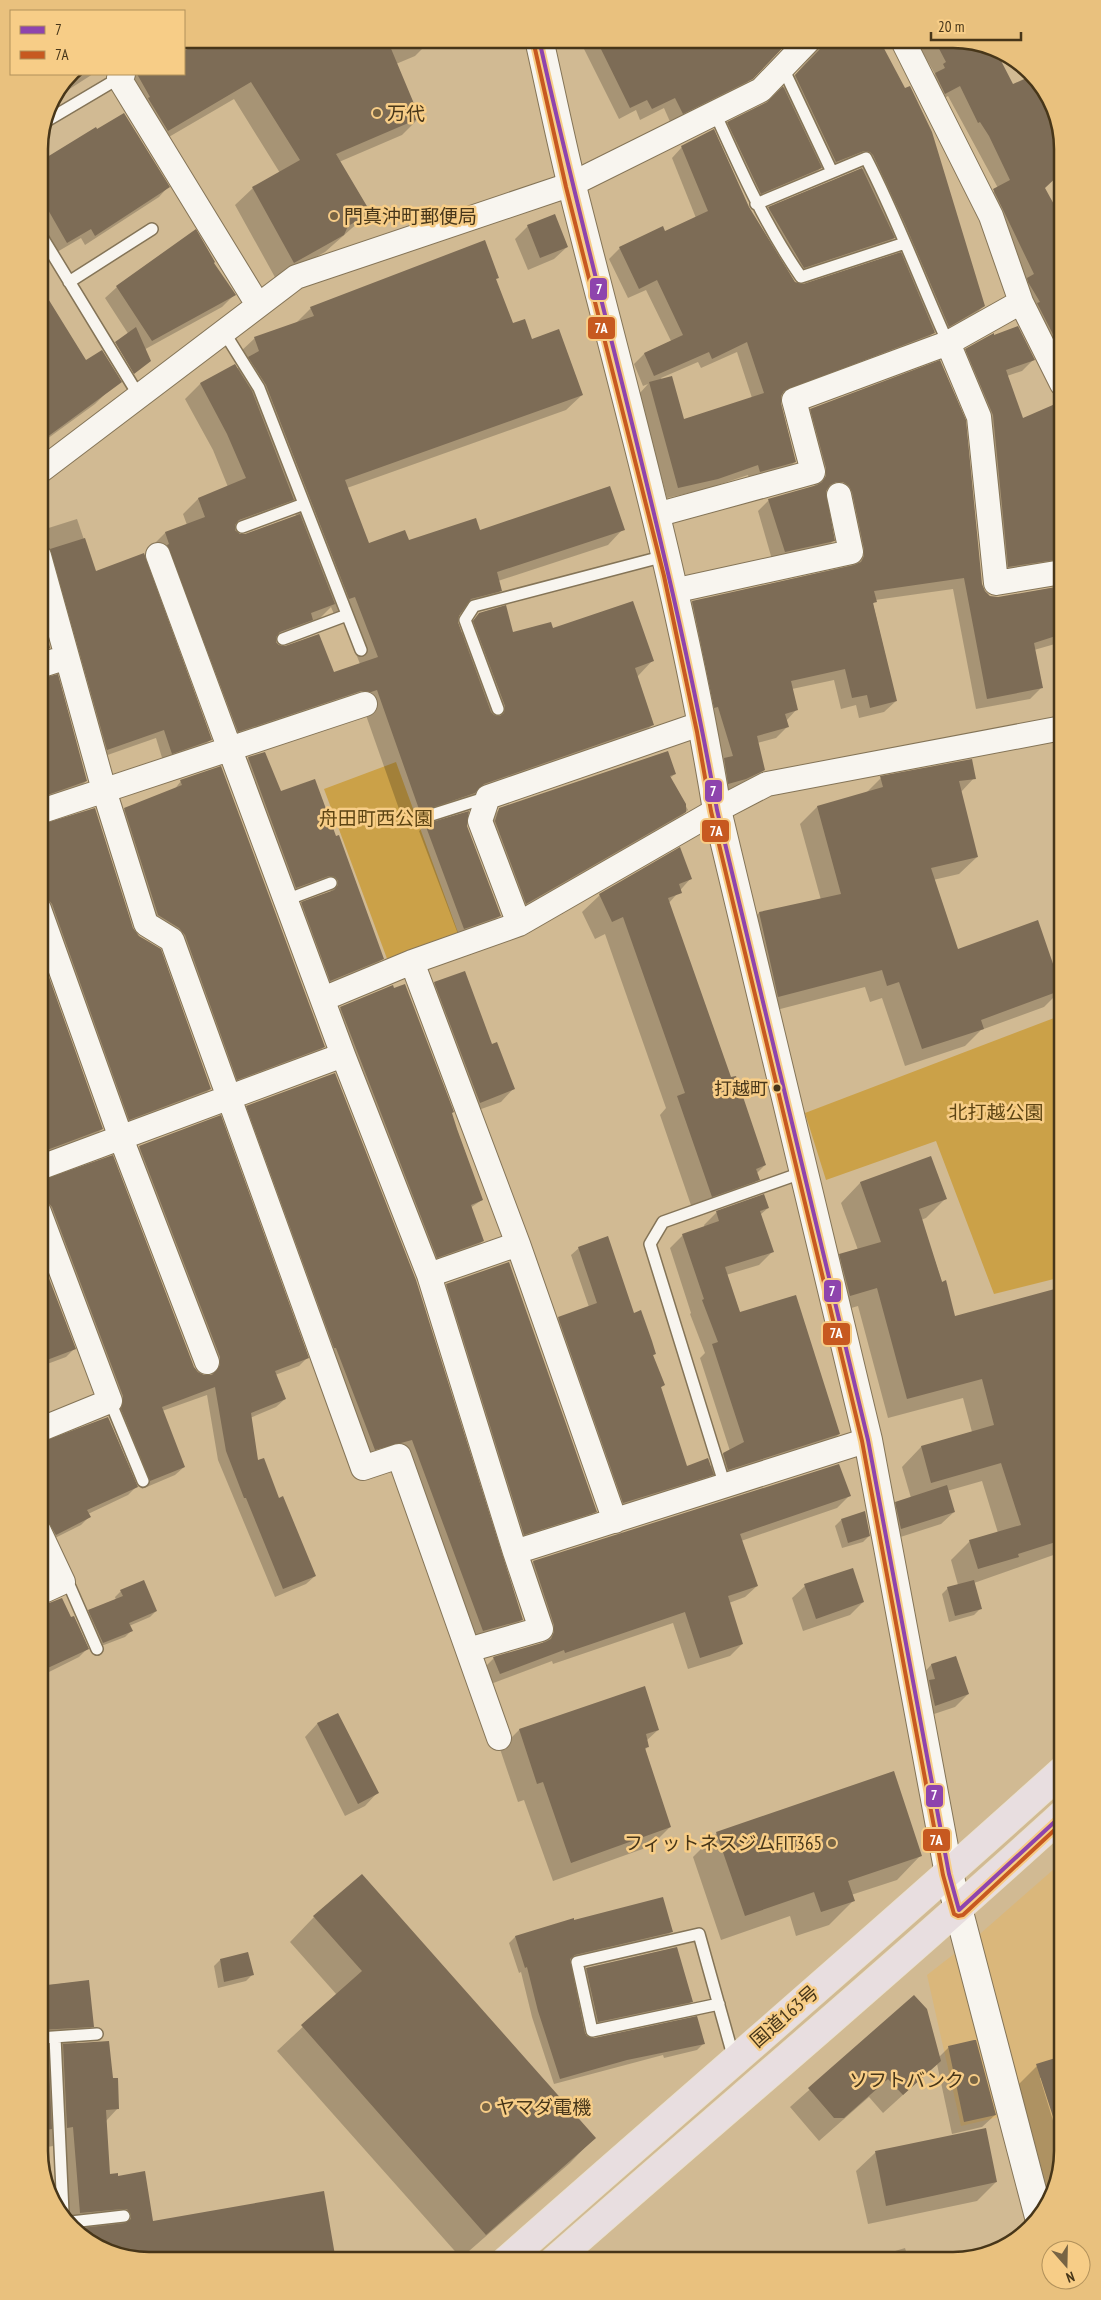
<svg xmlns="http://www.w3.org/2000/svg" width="1101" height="2300" viewBox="0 0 1101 2300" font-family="'PT Sans Narrow','Noto Sans JP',sans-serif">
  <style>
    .built { fill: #dab77b }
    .green { fill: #cba148 }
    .shadow { fill: #0003; fill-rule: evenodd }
    .building { fill: #7d6c56 }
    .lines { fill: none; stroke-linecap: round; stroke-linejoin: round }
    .service-casing { stroke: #847457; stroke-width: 14 }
    .minor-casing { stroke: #847457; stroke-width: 26 }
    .tertiary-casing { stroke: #847457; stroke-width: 30 }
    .trunk-casing { stroke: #eae0ce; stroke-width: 30 }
    .service { stroke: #f8f5ef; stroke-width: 11 }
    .minor { stroke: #f8f5ef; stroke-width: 24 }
    .tertiary { stroke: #f8f5ef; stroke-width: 28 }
    .trunk { stroke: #e8dee0; stroke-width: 28 }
    .bus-1-casing { stroke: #f7cd87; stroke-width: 8 }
    .bus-2-casing { stroke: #f7cd87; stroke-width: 8 }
    .bus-1 { stroke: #8e44ad; stroke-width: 4 }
    .bus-2 { stroke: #c75920; stroke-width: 4 }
    .poi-dot { fill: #776444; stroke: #f7cd87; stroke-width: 2 }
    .bus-dot { fill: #473619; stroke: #f7cd87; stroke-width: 2 }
    .labels { text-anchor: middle; stroke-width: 5; stroke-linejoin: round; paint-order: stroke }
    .bus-label { font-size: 18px; fill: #473619; stroke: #f7cd87; text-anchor: end }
    .poi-label { font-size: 19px; fill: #473619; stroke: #f7cd87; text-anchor: start }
    .park-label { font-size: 19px; fill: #5d4413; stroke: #f7cd87 }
    .street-label { font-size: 19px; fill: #473619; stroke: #f7cd87 }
    .rim { fill: none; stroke: #473619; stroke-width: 2.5 }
    .line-badge { stroke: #f7cd87; stroke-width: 2 }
    .badge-label { font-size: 14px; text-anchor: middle; font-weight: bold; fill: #fff }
  </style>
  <rect width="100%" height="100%" fill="#d1ba93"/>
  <path class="built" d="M1062,1862V2152L1049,2195L1026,2111L961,2126L927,1975L981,1933Z"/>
  <path class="green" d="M396,762L460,938L389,964L324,789Z
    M1062,1015V1277L994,1294L936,1141L826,1180L805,1113Z"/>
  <path class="shadow" d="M184,39H432L415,56L396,64L419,118L402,135L339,162L369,213L325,252L276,279L235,205L253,188L280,173L234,99L150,148L111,74H184Z
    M554,39H562L555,42Z
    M579,39H792L788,40L740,90L671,124L664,108L640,120L636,110L619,119Z
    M806,39H887L881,45L984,306L972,317L938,337L935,331L923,343L780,398L795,462L784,472L750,482L748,475L706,489L667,498L639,394L648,384L643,386L634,364L644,354L671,341L646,290L628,298L609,259L620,248L664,233L696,218L672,158L682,147L748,208L794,283L803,285L902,253L895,237L886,246L796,275L761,216L769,208L863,169L862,166L858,163L824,173L822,167L814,174L755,199L722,129L728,123L768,103L784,88L812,55V46ZM737,352L752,398L683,420L661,378L698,362L701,368Z
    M915,39H960L995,52L1012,86L1041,96L1045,94L1052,108L1054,107L1062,148V171L1044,188L1062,221V363L982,201L998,188L948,96L933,104V76L935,74Z
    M69,74H93L57,97L55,94Z
    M96,128L168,187L159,197L85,245L81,238L57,252L39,220V163Z
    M528,226L567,247L554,259L528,270L515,239Z
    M212,263L234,295L222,307L140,352L105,298L117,287Z
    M495,280L513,325L531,340L582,395L566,410L347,488L369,545L479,532L623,529L608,545L498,581L501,590L486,606L460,613L457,622L461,634L479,614L512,634L652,661L637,677L652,725L637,740L458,808L405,826L362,704L223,746L150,548L165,533L187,525L183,514L198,499L228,487L213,450L185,399L200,384L235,365L237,369L243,363L239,353L255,338L296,323L311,308ZM291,502L296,516L245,535L240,536L234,531L278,514ZM331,607L334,614L340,612L360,664L333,674L278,646L275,643L297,634L308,623L319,619Z
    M39,285L105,394L95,404L47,439L48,441L39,451Z
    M966,350L1033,360L1022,371L1007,376L1023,420L1056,405L1062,418V576L997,578L982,427L955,361Z
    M811,410L981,585L984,592L990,597L998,598L1062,586V642L1034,650L1041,688L1030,699L976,709L953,589L875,600L873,604L896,701L884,712L859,718L856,705L841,709L834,680L792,689L797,709L786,721L787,727L776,738L757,743L764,770L752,781L734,790L717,794L681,613L692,602L853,565L831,493H825L833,541L822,552L773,563L758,511L769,500L815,487L800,421Z
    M77,519L95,572L210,740L202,748L163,761L156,738L99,758L39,554V531Z
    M39,612L49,648L39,657Z
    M57,676L86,781L78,790L39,802V680Z
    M667,752L675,774L670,778L688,810L677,820L515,914L488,820L500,809Z
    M264,753L280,793L314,781L382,959L375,966L322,988L294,911L302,903L331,892L330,888L288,895L240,766L248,758Z
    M881,778H974L961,792L977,857L959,874L933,880L957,951L1061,990L1044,1007L981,1030L965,1046L905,1066L882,998L870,1002L865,987L761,1014L742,930L759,913L821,900L800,824L817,807L865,794Z
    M181,781L324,1047L316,1054L230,1086L150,922L117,817L125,809L174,790Z
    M467,813L466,826L500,915L494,921L458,934L419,831L425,825Z
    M39,826H43L132,929L210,1089L202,1097L121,1127L39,907Z
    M691,878L668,904L730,1079L765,1165L756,1174L758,1179L740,1197L694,1214L660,1115L666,1108L605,934L595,939L582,912L600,895Z
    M39,953L102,1129L93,1138L39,1158Z
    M435,983L491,1045L513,1089L501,1102L467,1114L422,995Z
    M341,1008L451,1113L482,1200L470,1208L483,1241L476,1247L430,1263L334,1014Z
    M247,1107L522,1619L515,1627L476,1638L405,1446L367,1456L240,1114Z
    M139,1147L307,1358L299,1366L275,1375L285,1399L276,1407L250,1418L257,1462L315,1576L306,1584L275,1597L218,1460L207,1395L162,1411L184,1467L175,1475L142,1489L113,1418L39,1210V1182H43L198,1374L211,1376L212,1366L131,1155Z
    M930,1158L945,1199L926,1218L921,1220L954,1317L1054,1291L1062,1285V1552L974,1583L980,1609L974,1615L949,1622L942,1594L948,1588L958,1585L951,1560L970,1541L998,1533L982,1481L947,1491L954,1512L941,1524L888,1541L883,1516L896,1503L911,1498L902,1467L921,1447L972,1432L963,1398L888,1418L858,1306L831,1314L821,1274L840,1255L858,1250L841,1203L860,1183Z
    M768,1208L760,1215L772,1252L759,1265L726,1275L740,1313L839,1434L826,1447L715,1482L712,1474L705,1482L616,1510L551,1325L559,1318L589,1307L571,1255L579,1248L633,1314L655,1354L652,1356L664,1385L660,1388L686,1467H710L723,1454L730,1451L700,1358L705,1353L690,1314L691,1313L670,1248L683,1235L705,1228L704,1225L717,1212Z
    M39,1254L74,1349L66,1357L39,1367Z
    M447,1285L596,1511L588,1518L517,1541L440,1292Z
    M39,1444H44L137,1486L128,1495L88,1514L89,1517L81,1525L47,1542L39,1528Z
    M838,1465L849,1496L837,1508L741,1541L757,1586L745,1597L729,1603L742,1644L730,1656L688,1669L673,1623L553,1664L552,1661L488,1685L482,1670L494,1658L543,1644V1637L521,1574L533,1562Z
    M841,1520L869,1536L863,1542L842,1548L835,1526Z
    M39,1566L43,1575L39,1579Z
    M805,1586L863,1602L850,1615L803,1631L792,1598Z
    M121,1591L156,1611L150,1617L129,1626L131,1631L125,1637L96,1648L83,1617L89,1611L116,1600L115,1597Z
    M61,1599L87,1649L79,1657L39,1677V1608Z
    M956,1658L968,1694L955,1707L922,1718L919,1678L931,1665Z
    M644,1688L658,1730L646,1741L648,1746L645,1750L670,1827L651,1846L553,1881L524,1800L518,1802L500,1749L519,1730Z
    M337,1714L377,1793L365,1806L345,1816L305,1737L317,1724Z
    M717,1833L921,1855L897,1880L851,1895L853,1901L829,1925L796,1936L790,1916L721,1940L693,1857Z
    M314,1917L594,2138L570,2163L461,2258L277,2051L337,1995L290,1942Z
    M573,1922L671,1932L665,1938L569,1960L586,2037L594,2040L703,2044L697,2050L664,2058L663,2055L554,2084L532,2017L521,1972L519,1973L509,1943L515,1937Z
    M220,1960L252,1975L246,1981L218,1988L214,1966Z
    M587,1969L691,2002L685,2008L592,2027L580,1975Z
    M88,1981L93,2026L75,2044L112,2080L118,2108L106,2121L109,2176L117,2177L152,2222L323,2193L334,2261H141L87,2243L79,2233L81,2231H78L58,2207L53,2146L47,2147L46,2133L39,2141V1986ZM61,2047L47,2061V2048Z
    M914,1997L939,2057L949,2047L995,2115L982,2127L952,2134L937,2064L883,2113L869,2097L819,2141L790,2107Z
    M1062,2057V2152L1045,2209L1013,2090L1037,2066ZM1040,2078H1042L1058,2126L1055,2127Z
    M985,2130L996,2182L977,2201L868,2224L856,2171L875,2153Z
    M905,2248L909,2261H862Z
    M821,2254L824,2261H802Z"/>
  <path class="building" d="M205,39H387L420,118L336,154L371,213L348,226L344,235L294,263L252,187L300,160L251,82L168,131L148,98L150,97L137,74H184V51Z
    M596,39H791L753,79L683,114L675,98L652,109L647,100L630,108Z
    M823,39H879L905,88L910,86L932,132L985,306L949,327L905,224L873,155L870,152L864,151L836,162L795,75L820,49Z
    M934,39H960L997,53L1013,84L1031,76L1054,107L1062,148V172L1045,188L1062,219V352L1037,303L1040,302L1028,282L1027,278L1034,274L993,189L1010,180L989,136L980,122L978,123L960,86L945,94L935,73L945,68L943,64L946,62Z
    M783,86L822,168L761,194L727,122L767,102Z
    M124,113L170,187L95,236L91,229L67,243L39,194V162L96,127L97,129Z
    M714,129L749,207L795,282L803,284L901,252L935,333L784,391L781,396V404L796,462L760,472L758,465L718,479L678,488L649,382L672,376L684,419L764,393L747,342L712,359L709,352L654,376L644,353L683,335L657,280L639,289L619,247L663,226L665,231L708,211L681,146Z
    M862,168L895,238L804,268L768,207Z
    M555,214L568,247L540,258L527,225Z
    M196,229L215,262L214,263L236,295L152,341L116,286Z
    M485,240L499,278L496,279L513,323L525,319L532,339L559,329L583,395L345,480L369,543L405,530L409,540L476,518L480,530L610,486L625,530L497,572L502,591L471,599L459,616L458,622L491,712L494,715L500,716L504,713L505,706L473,621L479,613L506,605L513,632L551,622L553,628L633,601L654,661L635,668L654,725L484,784L475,793L420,812L377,690L371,692L361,691L238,732L167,545L169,544L165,532L205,517L198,498L246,478L227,434L200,383L235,364L252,391L294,500L239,520L235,525V530L240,534H245L300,514L335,604L311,613L313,620L280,632L276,637V642L279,645L285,646L319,634L334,672L378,657L355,597L349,599L266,385L248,357L259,351L254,337L314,316L310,307Z
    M39,284L86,360L102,350L122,382L39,443V389L44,388L47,382L44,374L39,373Z
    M1018,326L1035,360L1006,370L1023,418L1062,401V559L1008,567L993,415L965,349L994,333V335Z
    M136,327L151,361L134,374L115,342Z
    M940,360L966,420L982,584L985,591L990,596L998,597L1062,586V634L1034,643L1043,688L987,699L964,578L874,591L877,602L873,603L897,701L870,708L867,695L852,698L845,669L791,681L798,710L785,714L789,727L757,736L765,770L746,779L728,784L724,758L733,756L718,707L714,708L692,601L854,565L861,562L864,556V549L852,492L849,486L843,482H836L830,485L826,491L835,541L785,552L768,499L817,485L822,482L826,476V468L810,409Z
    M85,538L96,571L144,553L212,740L172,754L164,730L107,750L50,549Z
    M39,607L50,648L39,652Z
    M58,674L87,781L39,798V679Z
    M668,751L676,774L670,776L686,804V812L526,904L495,821L499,808Z
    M265,752L281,791L315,779L336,836L339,835L384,959L330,981L301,902L334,890L338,885V881L335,877L329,876L296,888L248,757Z
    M972,759L976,779L959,781L978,857L931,868L958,949L1038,920L1062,990L981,1020L984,1029L922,1049L899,982L887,986L882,970L778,997L759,912L841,894L817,806L883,787L880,776Z
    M221,766L325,1047L237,1080L185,935L179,928L158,915L124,808L182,785L180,780Z
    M95,808L133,928L139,936L161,949L211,1089L129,1120L52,904L47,898L39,896V825Z
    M469,811L467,826L501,916L464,929L425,824Z
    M680,847L692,879L679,884L682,893L668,898L731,1077L736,1076L766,1165L756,1169L760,1180L712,1197L677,1096L685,1093L623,917L612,922L599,894Z
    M39,949L103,1129L39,1153Z
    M465,971L492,1044L497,1042L515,1089L480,1103L434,982Z
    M405,984L454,1112L452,1113L457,1129L483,1200L471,1205L484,1241L437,1258L340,1007L393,985L394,988Z
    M335,1073L416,1280L523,1620L483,1631L412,1440L375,1450L336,1348H334L246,1106Z
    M221,1115L309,1358L275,1371L286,1399L251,1413L258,1460L264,1458L279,1498L283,1496L316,1576L283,1589L246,1498H244L226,1451L215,1387L162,1407L185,1467L150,1481L121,1409L123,1396L52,1207L47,1201L39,1199V1181L113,1155L194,1367L198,1372L204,1375H212L220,1365V1357L139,1146Z
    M931,1156L947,1199L919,1209L942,1282L946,1280L955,1316L1062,1287V1540L1018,1554L1019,1557L978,1569L969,1540L1021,1525L1001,1463L931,1483L921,1446L994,1425L982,1379L907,1399L877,1288L850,1296L839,1254L881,1242L860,1182Z
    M764,1194L769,1208L760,1211L774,1252L725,1267L740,1312L796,1295L840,1434L728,1470L723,1453L744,1442L712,1344L718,1342L702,1300L704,1299L682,1234L719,1221L716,1211Z
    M608,1236L634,1313L641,1310L652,1341L656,1354L653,1355L665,1385L661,1387L687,1466L708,1458L714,1475L623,1503L558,1317L597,1303L578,1247Z
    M509,1262L597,1512L524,1535L446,1284Z
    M45,1268L76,1349L39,1363V1270Z
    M108,1417L138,1487L87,1510L91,1517L56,1535L47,1520L39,1517V1443Z
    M839,1464L851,1496L740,1534L758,1586L728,1596L743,1644L700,1658L685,1612L565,1653L564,1650L500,1674L493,1657L545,1642L551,1639L554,1632V1625L533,1561Z
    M947,1485L955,1512L901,1529L895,1502Z
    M865,1511L870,1536L848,1543L841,1519Z
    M853,1568L864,1602L816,1619L804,1584Z
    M144,1580L157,1611L129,1623L133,1631L103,1643L88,1610L123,1596L120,1590Z
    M974,1580L982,1609L955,1616L947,1587Z
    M62,1598L71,1617L74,1616L89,1649L39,1672V1607Z
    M956,1656L969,1694L935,1706L929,1680L935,1679L931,1664Z
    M645,1686L659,1730L646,1734L649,1747L645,1748L671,1827L571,1863L543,1782L537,1784L519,1729Z
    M338,1713L379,1793L358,1804L317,1723Z
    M894,1771L922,1856L848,1881L855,1901L821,1912L814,1892L745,1916L716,1832Z
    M362,1874L596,2138L486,2235L301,2025L362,1971L313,1916Z
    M663,1897L673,1932L575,1955L570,1959L585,2033L587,2036L594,2038L697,2016L705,2044L627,2060L560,2079L538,2011L527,1967L525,1968L515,1936L574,1918V1920Z
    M677,1947L693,2002L598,2022L586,1968Z
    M248,1952L254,1975L224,1982L220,1959Z
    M89,1980L94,2027L39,2030V1986Z
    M914,1995L927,2009L941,2061L903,2095L888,2079L844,2118H834L808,2088Z
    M974,2040H976L996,2115L964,2122L948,2046Z
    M109,2041L113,2078H118L119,2109L106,2110L110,2174L118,2173V2176L145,2171L153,2221L324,2191L336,2261H141L87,2243L82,2237V2228L125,2223L131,2219V2215L127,2209H123L80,2213L73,2127L67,2128L63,2044Z
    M39,2045H48L52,2129L39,2131Z
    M1062,2056V2128L1057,2129L1036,2064Z
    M986,2128L997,2182L886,2206L875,2151Z"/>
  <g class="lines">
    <defs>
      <path id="service" d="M783,68L832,172
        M715,113C741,171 765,225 801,277L905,243
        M43,123L119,78
        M756,204L866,158C897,218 920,281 948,343
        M39,232L139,396
        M69,282L152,229
        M224,332L259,388L361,650
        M39,380L40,382
        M242,527L304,504
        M283,639L347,615
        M498,709L465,620L474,606L665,556
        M425,817L488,797
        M286,900L331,883
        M110,1401L143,1481
        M725,1486L650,1244L663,1222L804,1172
        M63,1582L70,1587L97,1649
        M719,2004L592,2031L577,1962L699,1934L734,2059
        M55,2037L63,2213
        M39,2038L97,2034
        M71,2222L124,2216"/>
      <path id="minor" d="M902,39L991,216L1021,302L1062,384
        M123,74L119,78L258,305
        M948,343L979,417L996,583L1062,572
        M39,472L296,277L572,184L761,90L810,39
        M656,515L813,472L794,400L948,343L1021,302
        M158,555L343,1055L429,1275L515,1552L541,1629L468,1650
        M39,556L104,790L146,924L172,940L363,1468L399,1456L499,1738
        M673,591L851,552L839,495
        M39,666L67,657
        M39,812L365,704
        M39,909L121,1138L207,1362
        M519,924L480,821L488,797L703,723
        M412,962L518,1244L615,1521
        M323,999L412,962L519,924L717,810L767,784L1062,728
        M39,1168L343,1055
        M429,1275L518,1244
        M39,1430L110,1401L39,1212
        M515,1552L868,1440
        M39,1593L63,1582L39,1531"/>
      <path id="tertiary" d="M539,39C550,88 560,137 572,186C624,393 683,599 717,810L868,1440L949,1874L1039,2217"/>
      <path id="trunk" d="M506,2261C691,2097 879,1937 1062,1771
        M554,2261C723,2112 896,1967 1062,1815"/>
    </defs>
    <use href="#service" class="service-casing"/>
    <use href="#minor" class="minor-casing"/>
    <use href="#tertiary" class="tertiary-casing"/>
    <use href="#trunk" class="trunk-casing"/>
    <use href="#service" class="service"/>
    <use href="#minor" class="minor"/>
    <use href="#tertiary" class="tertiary"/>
    <use href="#trunk" class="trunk"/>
    <defs>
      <path id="bus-1" d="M539,39C596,297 671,550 717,810L868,1440L949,1874L959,1910L1062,1815"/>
      <path id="bus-2" d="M533,40L566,187L664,576L697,732L711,811L862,1441L943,1875L954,1914L958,1916L963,1915L1062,1823"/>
    </defs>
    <use href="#bus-1" class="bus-1-casing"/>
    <use href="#bus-2" class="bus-2-casing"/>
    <use href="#bus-1" class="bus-1"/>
    <use href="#bus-2" class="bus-2"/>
  </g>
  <g class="poi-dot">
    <circle cx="377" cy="113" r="5"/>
    <circle cx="334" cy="216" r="5"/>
    <circle cx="832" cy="1843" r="5"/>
    <circle cx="974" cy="2080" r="5"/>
    <circle cx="486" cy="2107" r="5"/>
  </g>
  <circle class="bus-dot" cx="777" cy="1088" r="4.5"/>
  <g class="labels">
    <g class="bus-label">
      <text x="768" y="1095">打越町</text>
    </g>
    <g class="poi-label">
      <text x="387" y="120">万代</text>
      <text x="344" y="223">門真沖町郵便局</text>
      <text x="822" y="1850" text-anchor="end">フィットネスジムFIT365</text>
      <text x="964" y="2087" text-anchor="end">ソフトバンク</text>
      <text x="496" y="2114">ヤマダ電機</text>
    </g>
    <g class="park-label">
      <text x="376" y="825">舟田町西公園</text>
      <text x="996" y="1119">北打越公園</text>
    </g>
    <g class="street-label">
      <text transform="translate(784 2016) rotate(-41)" y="7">国道163号</text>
    </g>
  </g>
  <path d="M0 0H1101V2300H0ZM149 48H953A101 101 0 0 1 1054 149V2151A101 101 0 0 1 953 2252H149A101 101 0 0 1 48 2151V149A101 101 0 0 1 149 48Z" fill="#e9c17e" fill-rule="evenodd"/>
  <path class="rim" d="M149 48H953A101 101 0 0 1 1054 149V2151A101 101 0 0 1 953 2252H149A101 101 0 0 1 48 2151V149A101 101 0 0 1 149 48Z"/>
  <g class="line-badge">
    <rect x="589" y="277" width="19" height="24" rx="5" fill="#8e44ad"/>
    <rect x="587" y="316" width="29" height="24" rx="5" fill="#c75920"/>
    <rect x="704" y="779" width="19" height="24" rx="5" fill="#8e44ad"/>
    <rect x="701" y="819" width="29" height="24" rx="5" fill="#c75920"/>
    <rect x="823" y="1279" width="19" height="24" rx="5" fill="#8e44ad"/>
    <rect x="822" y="1322" width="29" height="24" rx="5" fill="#c75920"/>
    <rect x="925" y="1784" width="19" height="24" rx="5" fill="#8e44ad"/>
    <rect x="922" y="1828" width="29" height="24" rx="5" fill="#c75920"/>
  </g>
  <g class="badge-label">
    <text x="599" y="294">7</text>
    <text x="601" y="333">7A</text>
    <text x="713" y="796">7</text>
    <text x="716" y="836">7A</text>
    <text x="832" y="1296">7</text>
    <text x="836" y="1338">7A</text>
    <text x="934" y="1800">7</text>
    <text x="936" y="1845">7A</text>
  </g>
  <rect x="10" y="10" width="175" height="65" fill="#f7cd87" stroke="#b1915b"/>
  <rect x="20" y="26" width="25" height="8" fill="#8e44ad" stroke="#b1915b"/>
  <text x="55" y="35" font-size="15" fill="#473619">7</text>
  <rect x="20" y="51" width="25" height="8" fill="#c75920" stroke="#b1915b"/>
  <text x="55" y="60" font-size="15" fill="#473619">7A</text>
  <g transform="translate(1066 2265) rotate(160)"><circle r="24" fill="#f7cd87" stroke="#b1915b"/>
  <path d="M0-4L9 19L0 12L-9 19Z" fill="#776444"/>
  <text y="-8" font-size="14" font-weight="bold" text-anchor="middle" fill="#473619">N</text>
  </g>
  <path d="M931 32v8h90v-8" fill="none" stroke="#473619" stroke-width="2.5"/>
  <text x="938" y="32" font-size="15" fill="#473619" stroke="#f7cd87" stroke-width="4" paint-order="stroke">20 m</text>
</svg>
